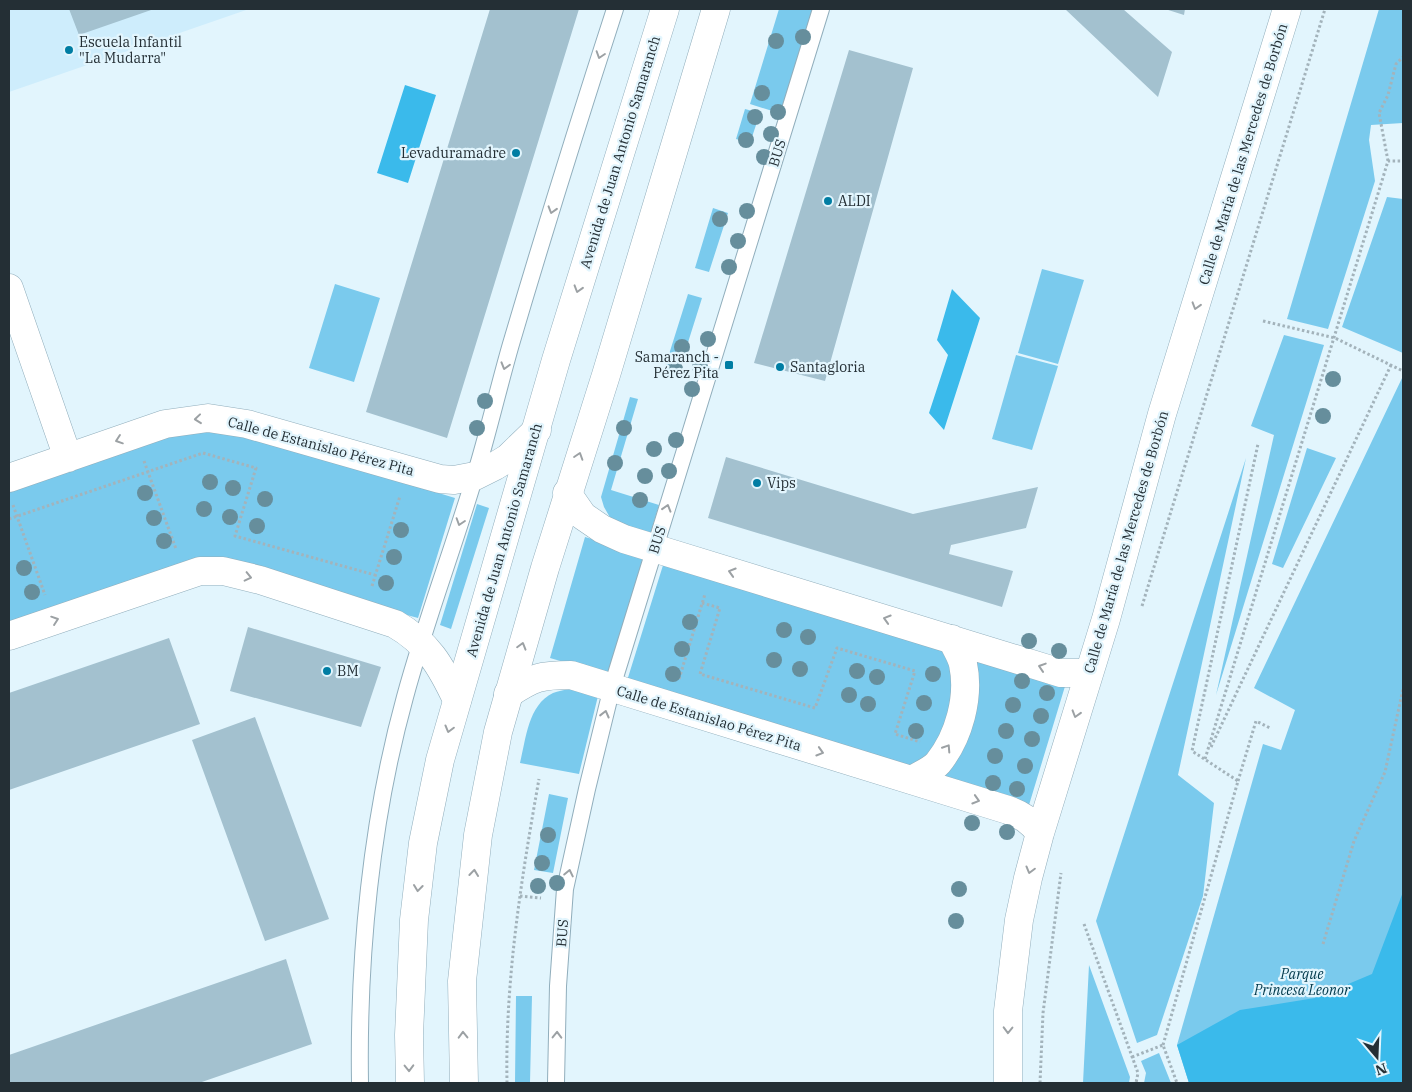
<svg xmlns="http://www.w3.org/2000/svg" width="1412" height="1092" viewBox="0 0 1412 1092" font-family="'IBM Plex Serif',serif">
  <style>
    .built { fill: #ceedfc }
    .green { fill: #7acaed }
    .water { fill: #3abaeb }
    .building { fill: #a3c1cf }
    .lines { fill: none; stroke-linecap: round; stroke-linejoin: round }
    .lane-casing { stroke: #91aebc; stroke-width: 18 }
    .street-casing { stroke: #91aebc; stroke-width: 29 }
    .secondary-casing { stroke: #91aebc; stroke-width: 29 }
    .path { stroke: #a3b3bb; stroke-width: 3; stroke-dasharray: 2.5 2.5; stroke-linecap: butt }
    .lane { stroke: #fff; stroke-width: 16 }
    .street { stroke: #fff; stroke-width: 28 }
    .secondary { stroke: #fff; stroke-width: 28 }
    .tree { fill: #668e9c }
    .oneway { stroke: #9ca1a4 }
    .poi-dot { fill: #007da3; stroke: #e2f5fd; stroke-width: 2 }
    .labels { text-anchor: middle; stroke-width: 4.5; stroke-linejoin: round; paint-order: stroke }
    .poi-label { font-size: 14px; fill: #242f35; stroke: #e2f5fd; text-anchor: start }
    .street-label { font-size: 14px; fill: #242f35; stroke: #e2f5fd }
    .park-label { font-size: 14px; font-style: italic; fill: #00394c; stroke: #e2f5fd }
  </style>
  <rect width="100%" height="100%" fill="#e2f5fd"/>
  <path class="built" d="M9,9H249L9,92Z"/>
  <path class="green" d="M779,9H814L782,114L750,104Z
    M1379,9H1403V123L1371,125L1369,140L1375,181L1328,329L1287,319Z
    M745,109L760,113L750,143L736,139Z
    M1387,197L1403,199V353L1342,327Z
    M713,208L728,213L709,272L695,268Z
    M1042,269L1084,280L1058,364L1018,353Z
    M335,284L380,298L354,382L309,368Z
    M688,294L702,298L679,371L665,367Z
    M1284,335L1324,345L1216,695L1274,435L1251,426Z
    M1016,355L1058,366L1032,450L992,439Z
    M1403,376V1083H1189L1177,1045L1263,744L1281,750L1295,710L1254,688Z
    M630,397L638,399L611,490L659,505L649,538L612,521L604,507L601,497Z
    M215,425L455,498L418,618L210,562L9,628V492L179,431Z
    M1307,448L1336,458L1283,568L1272,564Z
    M1246,458L1178,775L1214,803L1203,896L1157,1035L1137,1043L1096,921Z
    M477,504L489,508L451,629L440,625Z
    M585,537L644,554L609,675L550,658Z
    M664,562L1066,683L1029,805L626,684Z
    M569,689L598,696L579,774L520,763C526,739 528,705 553,693C558,691 564,690 569,689Z
    M549,794L568,798L553,873L534,870Z
    M1089,965L1130,1077L1129,1083H1083Z
    M516,996H532L530,1083H515Z
    M1159,1053L1171,1083H1144L1146,1073L1141,1061Z"/>
  <path class="water" d="M405,85L436,95L408,183L377,173Z
    M952,289L980,318L944,430L929,413L948,355L937,340Z
    M1403,892V1083H1189L1177,1045L1240,1010L1315,998L1372,974Z"/>
  <path class="building" d="M69,9H154L79,35Z
    M490,9H579L447,438L366,412Z
    M1065,9H1123L1172,52L1158,97Z
    M1165,9H1185L1184,15Z
    M849,50L913,68L825,381L754,363Z
    M726,457L913,514L1038,487L1026,528L951,545L949,554L1013,571L1002,607L708,518Z
    M248,627L381,667L361,727L230,691Z
    M169,638L200,724L9,790V693Z
    M255,717L329,919L265,941L192,740Z
    M286,959L312,1044L199,1083H9V1055Z"/>
  <g class="lines">
    <defs>
      <path id="lane" d="M360,1083C358,956 371,820 405,697C425,623 452,552 474,479C488,434 498,389 511,344C544,232 579,120 615,9
        M556,1083L558,986L565,889L587,789L612,687L821,9"/>
      <path id="street" d="M9,288L68,458
        M9,478L165,424L208,418L247,424L408,470L440,479L454,480L475,476L495,466L508,458L537,430
        M567,493L583,516L602,529L624,539L1061,673H1081L1090,670
        M9,636L200,571H223L260,580L395,624C428,643 441,666 457,700
        M508,694C534,677 540,675 571,675L1008,810C1022,815 1031,821 1040,833
        M912,780C920,775 932,770 938,763C959,737 970,697 963,664C961,655 955,647 952,639
        M1008,1083V1011L1019,920L1028,878L1040,833L1106,619L1162,414L1287,9"/>
      <path id="secondary" d="M410,1083L409,1035L414,920L423,843L440,760L556,360L665,9
        M464,1083L462,981L478,835L498,732L545,568L606,375L716,9"/>
    </defs>
    <use href="#lane" class="lane-casing"/>
    <use href="#street" class="street-casing"/>
    <use href="#secondary" class="secondary-casing"/>
    <path class="path" d="M1388,161L1379,113L1388,95L1396,64L1403,57
      M1263,321L1335,338L1403,371
      M144,461L176,549
      M13,505L45,595
      M9,519L203,453L256,468L235,536L375,575
      M372,586L400,496
      M702,603L720,608L700,674L815,708L837,648L915,671L895,734L920,742
      M1142,606L1325,9
      M679,679L705,594
      M1211,747L1391,365
      M1205,759L1388,161H1403
      M1238,781L1256,721L1270,728
      M520,896L541,898
      M1084,924L1138,1073L1136,1083
      M1323,944L1354,841L1385,772L1403,689
      M1163,1045L1238,781L1192,751L1258,444
      M1132,1057L1163,1045L1177,1083
      M507,1083C505,981 521,880 539,779
      M1040,1083L1043,1013L1061,873"/>
    <use href="#lane" class="lane"/>
    <use href="#street" class="street"/>
    <use href="#secondary" class="secondary"/>
  </g>
  <g class="tree">
    <circle cx="803" cy="37" r="8"/>
    <circle cx="776" cy="41" r="8"/>
    <circle cx="762" cy="93" r="8"/>
    <circle cx="778" cy="112" r="8"/>
    <circle cx="755" cy="117" r="8"/>
    <circle cx="771" cy="134" r="8"/>
    <circle cx="746" cy="140" r="8"/>
    <circle cx="764" cy="157" r="8"/>
    <circle cx="747" cy="211" r="8"/>
    <circle cx="720" cy="219" r="8"/>
    <circle cx="738" cy="241" r="8"/>
    <circle cx="729" cy="267" r="8"/>
    <circle cx="708" cy="339" r="8"/>
    <circle cx="682" cy="347" r="8"/>
    <circle cx="700" cy="367" r="8"/>
    <circle cx="675" cy="369" r="8"/>
    <circle cx="1333" cy="379" r="8"/>
    <circle cx="692" cy="389" r="8"/>
    <circle cx="485" cy="401" r="8"/>
    <circle cx="1323" cy="416" r="8"/>
    <circle cx="477" cy="428" r="8"/>
    <circle cx="624" cy="428" r="8"/>
    <circle cx="676" cy="440" r="8"/>
    <circle cx="654" cy="449" r="8"/>
    <circle cx="615" cy="463" r="8"/>
    <circle cx="669" cy="471" r="8"/>
    <circle cx="645" cy="476" r="8"/>
    <circle cx="210" cy="482" r="8"/>
    <circle cx="233" cy="488" r="8"/>
    <circle cx="145" cy="493" r="8"/>
    <circle cx="265" cy="499" r="8"/>
    <circle cx="640" cy="500" r="8"/>
    <circle cx="204" cy="509" r="8"/>
    <circle cx="230" cy="517" r="8"/>
    <circle cx="154" cy="518" r="8"/>
    <circle cx="257" cy="526" r="8"/>
    <circle cx="401" cy="530" r="8"/>
    <circle cx="164" cy="541" r="8"/>
    <circle cx="394" cy="557" r="8"/>
    <circle cx="24" cy="568" r="8"/>
    <circle cx="386" cy="583" r="8"/>
    <circle cx="32" cy="592" r="8"/>
    <circle cx="690" cy="622" r="8"/>
    <circle cx="784" cy="630" r="8"/>
    <circle cx="808" cy="637" r="8"/>
    <circle cx="1029" cy="641" r="8"/>
    <circle cx="682" cy="649" r="8"/>
    <circle cx="1059" cy="651" r="8"/>
    <circle cx="774" cy="660" r="8"/>
    <circle cx="800" cy="669" r="8"/>
    <circle cx="857" cy="671" r="8"/>
    <circle cx="673" cy="674" r="8"/>
    <circle cx="933" cy="674" r="8"/>
    <circle cx="877" cy="677" r="8"/>
    <circle cx="1022" cy="681" r="8"/>
    <circle cx="1047" cy="693" r="8"/>
    <circle cx="849" cy="695" r="8"/>
    <circle cx="924" cy="703" r="8"/>
    <circle cx="868" cy="704" r="8"/>
    <circle cx="1013" cy="705" r="8"/>
    <circle cx="1041" cy="716" r="8"/>
    <circle cx="916" cy="731" r="8"/>
    <circle cx="1006" cy="731" r="8"/>
    <circle cx="1032" cy="739" r="8"/>
    <circle cx="995" cy="756" r="8"/>
    <circle cx="1025" cy="766" r="8"/>
    <circle cx="993" cy="783" r="8"/>
    <circle cx="1017" cy="789" r="8"/>
    <circle cx="972" cy="823" r="8"/>
    <circle cx="1007" cy="832" r="8"/>
    <circle cx="548" cy="835" r="8"/>
    <circle cx="542" cy="863" r="8"/>
    <circle cx="557" cy="883" r="8"/>
    <circle cx="538" cy="886" r="8"/>
    <circle cx="959" cy="889" r="8"/>
    <circle cx="956" cy="921" r="8"/>
  </g>
  <defs><path id="oneway-chevron" d="M-2-3.5L2.5 0L-2 3.5" fill="none" stroke-width="1.6" stroke-linecap="round" stroke-linejoin="round" transform="scale(1.25)"/></defs>
  <g class="oneway">
    <use href="#oneway-chevron" transform="translate(600 55) rotate(108)"/>
    <use href="#oneway-chevron" transform="translate(552 210) rotate(107)"/>
    <use href="#oneway-chevron" transform="translate(578 289) rotate(107)"/>
    <use href="#oneway-chevron" transform="translate(1196 306) rotate(107)"/>
    <use href="#oneway-chevron" transform="translate(505 366) rotate(106)"/>
    <use href="#oneway-chevron" transform="translate(198 419) rotate(174)"/>
    <use href="#oneway-chevron" transform="translate(119 440) rotate(161)"/>
    <use href="#oneway-chevron" transform="translate(579 456) rotate(-72)"/>
    <use href="#oneway-chevron" transform="translate(667 508) rotate(-73)"/>
    <use href="#oneway-chevron" transform="translate(460 522) rotate(108)"/>
    <use href="#oneway-chevron" transform="translate(732 572) rotate(-163)"/>
    <use href="#oneway-chevron" transform="translate(248 577) rotate(13)"/>
    <use href="#oneway-chevron" transform="translate(887 619) rotate(-163)"/>
    <use href="#oneway-chevron" transform="translate(55 620) rotate(-19)"/>
    <use href="#oneway-chevron" transform="translate(522 646) rotate(-74)"/>
    <use href="#oneway-chevron" transform="translate(1042 667) rotate(-162)"/>
    <use href="#oneway-chevron" transform="translate(605 714) rotate(-76)"/>
    <use href="#oneway-chevron" transform="translate(1076 714) rotate(107)"/>
    <use href="#oneway-chevron" transform="translate(449 729) rotate(105)"/>
    <use href="#oneway-chevron" transform="translate(947 748) rotate(-57)"/>
    <use href="#oneway-chevron" transform="translate(820 752) rotate(17)"/>
    <use href="#oneway-chevron" transform="translate(976 800) rotate(17)"/>
    <use href="#oneway-chevron" transform="translate(1030 870) rotate(105)"/>
    <use href="#oneway-chevron" transform="translate(474 873) rotate(-84)"/>
    <use href="#oneway-chevron" transform="translate(569 873) rotate(-78)"/>
    <use href="#oneway-chevron" transform="translate(418 888) rotate(97)"/>
    <use href="#oneway-chevron" transform="translate(1008 1030) rotate(91)"/>
    <use href="#oneway-chevron" transform="translate(463 1035) rotate(-91)"/>
    <use href="#oneway-chevron" transform="translate(557 1035) rotate(-89)"/>
    <use href="#oneway-chevron" transform="translate(409 1068) rotate(89)"/>
  </g>
  <g class="poi-dot">
    <circle cx="69" cy="50" r="5"/>
    <circle cx="516" cy="153" r="5"/>
    <circle cx="828" cy="201" r="5"/>
    <rect x="724" y="360" width="10" height="10" rx="2.5"/>
    <circle cx="780" cy="367" r="5"/>
    <circle cx="757" cy="483" r="5"/>
    <circle cx="327" cy="671" r="5"/>
  </g>
  <g class="labels">
    <g class="poi-label">
      <text x="79" y="47">Escuela Infantil<tspan x="79" dy="16">"La Mudarra"</tspan></text>
      <text x="506" y="158" text-anchor="end">Levaduramadre</text>
      <text x="838" y="206">ALDI</text>
      <text x="719" y="362" text-anchor="end">Samaranch -<tspan x="719" dy="16">Pérez Pita</tspan></text>
      <text x="790" y="372">Santagloria</text>
      <text x="767" y="488">Vips</text>
      <text x="337" y="676">BM</text>
    </g>
    <g class="street-label">
      <text transform="translate(620 152) rotate(-73)" y="5">Avenida de Juan Antonio Samaranch</text>
      <text transform="translate(777 153) rotate(-73)" y="5">BUS</text>
      <text transform="translate(1243 154) rotate(-73)" y="5">Calle de María de las Mercedes de Borbón</text>
      <text transform="translate(321 446) rotate(15)" y="5">Calle de Estanislao Pérez Pita</text>
      <text transform="translate(504 540) rotate(-74)" y="5">Avenida de Juan Antonio Samaranch</text>
      <text transform="translate(657 540) rotate(-73)" y="5">BUS</text>
      <text transform="translate(1126 542) rotate(-74)" y="5">Calle de María de las Mercedes de Borbón</text>
      <text transform="translate(709 718) rotate(17)" y="5">Calle de Estanislao Pérez Pita</text>
      <text transform="translate(562 933) rotate(-86)" y="5">BUS</text>
    </g>
    <g class="park-label">
      <text x="1302" y="979">Parque<tspan x="1302" dy="16">Princesa Leonor</tspan></text>
    </g>
  </g>
  <rect width="1412" height="1092" fill="none" stroke="#242f35" stroke-width="20"/>
  <g transform="translate(1377 1057) rotate(161)" stroke="#e2f5fd" stroke-width="4" paint-order="stroke">
  <path d="M0-4L9 19L0 12L-9 19Z" fill="#242f35"/>
  <text y="-8" font-size="14" font-weight="bold" text-anchor="middle" fill="#242f35">N</text>
  </g>
</svg>
